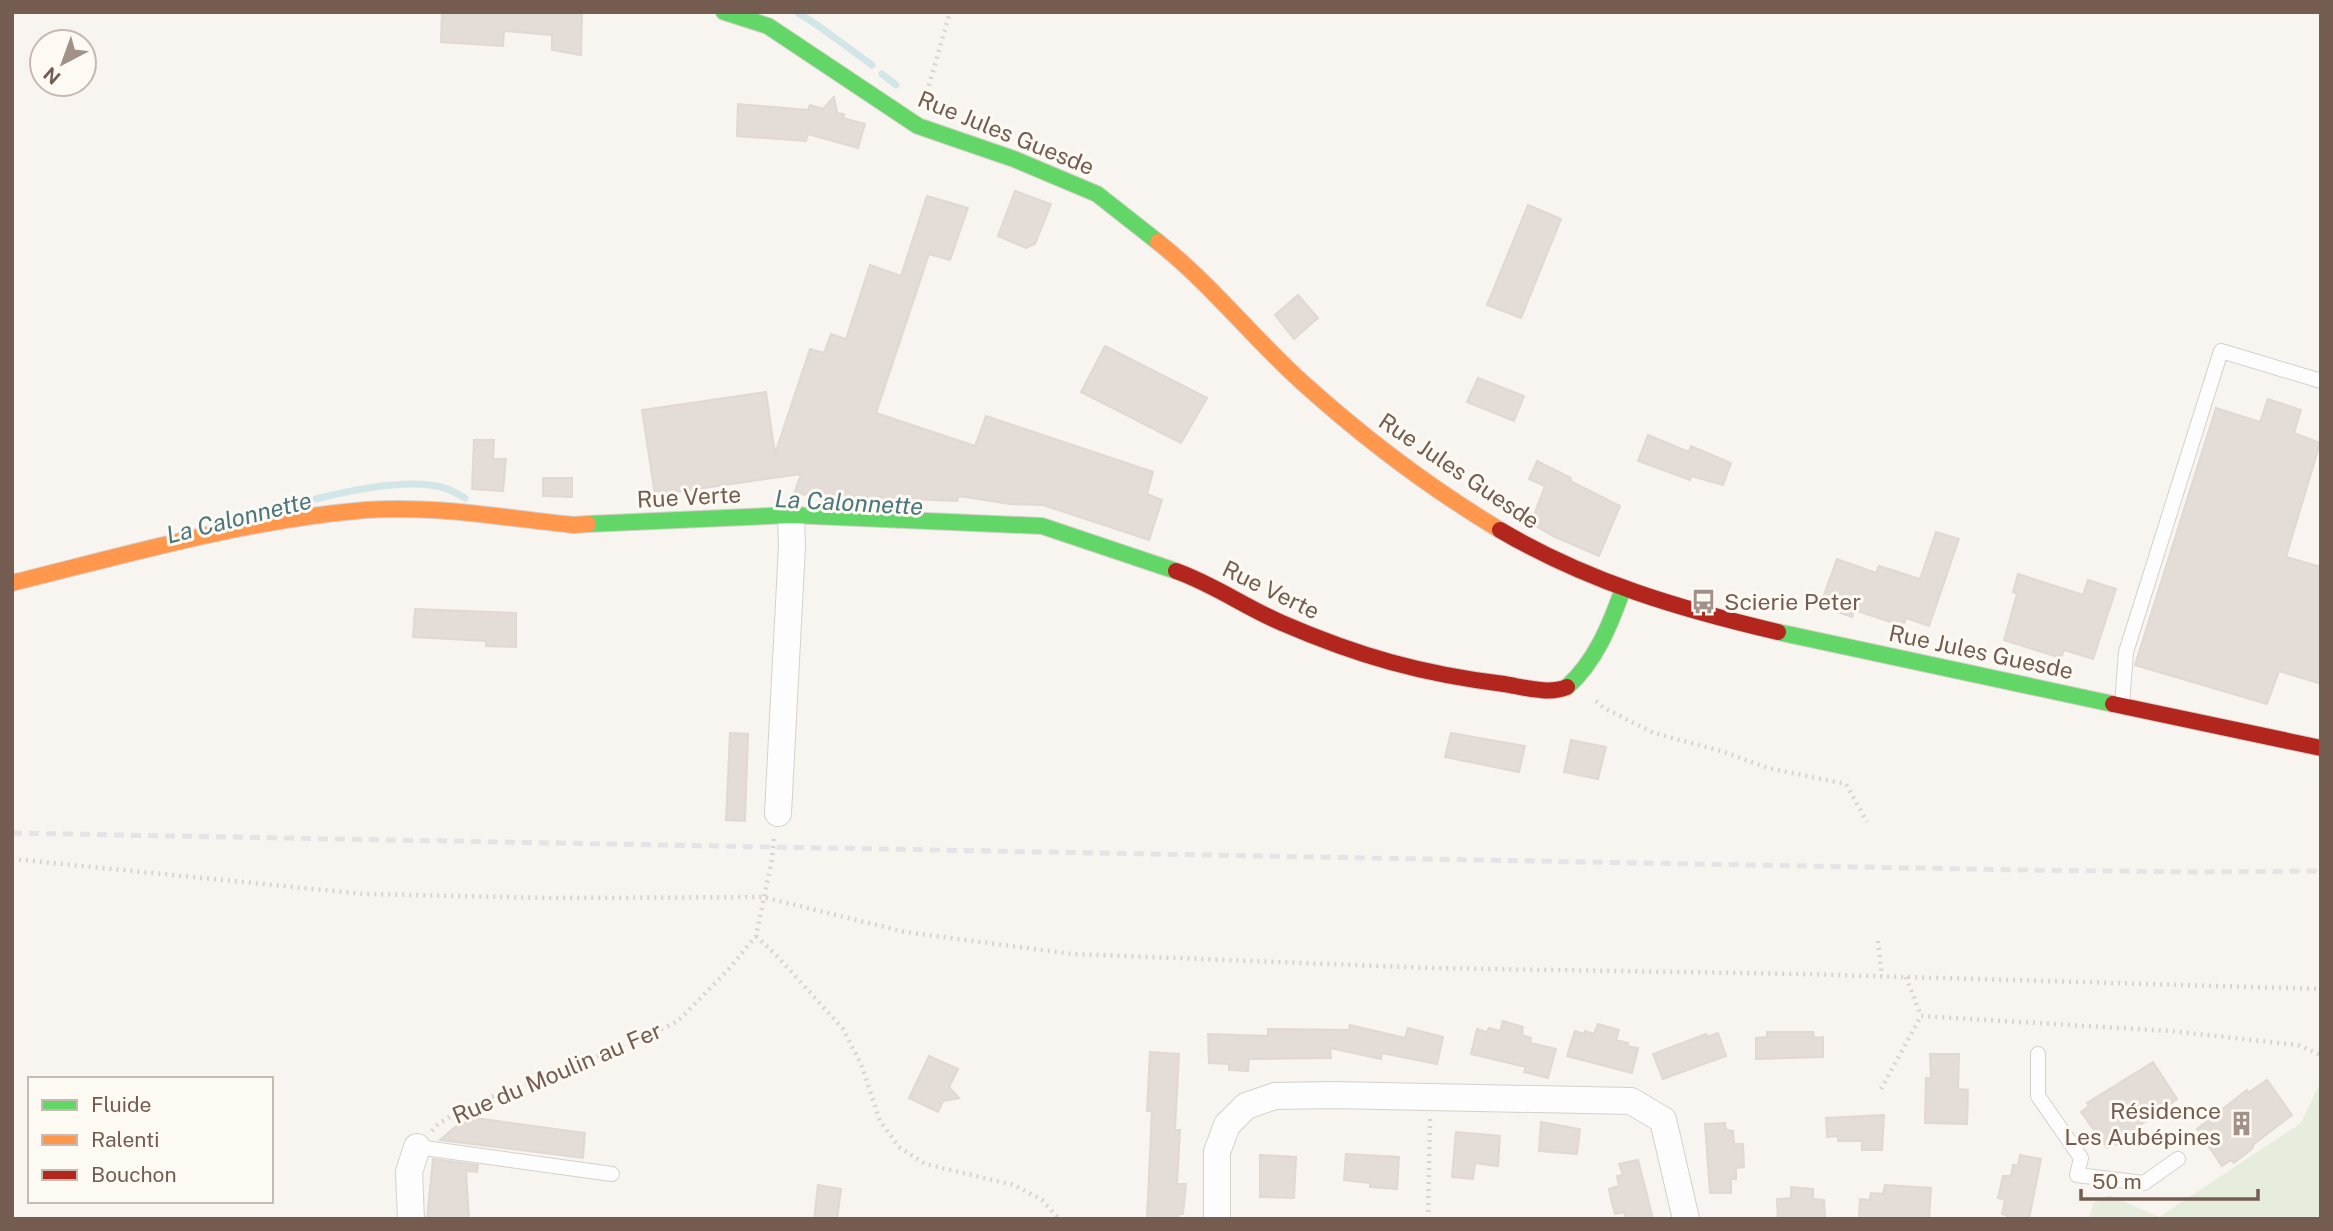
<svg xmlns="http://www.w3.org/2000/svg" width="2333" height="1231" viewBox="0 0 2333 1231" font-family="'Public Sans',sans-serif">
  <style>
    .green { fill: #e6eddc }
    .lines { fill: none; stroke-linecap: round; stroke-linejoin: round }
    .stream { stroke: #d2e6e7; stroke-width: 7 }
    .building { fill: #e4ddd7; stroke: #e0d8d2; stroke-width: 2 }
    .lane-casing { stroke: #d5d0cb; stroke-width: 16 }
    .street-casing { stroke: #d5d0cb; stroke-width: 28 }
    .fast-casing { stroke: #d6d0ca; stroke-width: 18 }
    .slow-casing { stroke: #d6d0ca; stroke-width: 18 }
    .jam-casing { stroke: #d6d0ca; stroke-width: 18 }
    .path { stroke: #dad4d0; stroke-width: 4.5; stroke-dasharray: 2 5; stroke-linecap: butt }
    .lane { stroke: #fefdfd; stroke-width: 14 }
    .street { stroke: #fefdfd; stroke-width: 26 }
    .fast { stroke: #63d668; stroke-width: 16 }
    .slow { stroke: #ff974d; stroke-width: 16 }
    .jam { stroke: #b3261e; stroke-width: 16 }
    .rail { stroke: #e5e3e6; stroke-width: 5; stroke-dasharray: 10 7; stroke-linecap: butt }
    .labels { text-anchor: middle; stroke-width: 6; stroke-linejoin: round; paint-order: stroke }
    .street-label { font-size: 23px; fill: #745c51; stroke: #fdf9f3 }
    .poi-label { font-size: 23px; fill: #745c51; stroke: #fdf9f3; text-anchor: start }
    .water-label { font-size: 24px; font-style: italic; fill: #4a777d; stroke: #fdf9f3 }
  </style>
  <rect width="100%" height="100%" fill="#f8f4f0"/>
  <path class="green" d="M2321,1081V1219H2089L2093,1203L2109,1195L2159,1217L2301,1123Z"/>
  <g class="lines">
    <path class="stream" d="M797,12L820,27L872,65
      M882,74L896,85
      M316,499C348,491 397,481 430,485C443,486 453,491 465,498"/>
  </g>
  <path class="building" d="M442,12H582L581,55L552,50V35L504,31L503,46L441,42Z
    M834,97L837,113L844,114L843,118L865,124L858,148L808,134L806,141L737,136L738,104L808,110L810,105L823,109Z
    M1015,191L1051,204L1035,244L1026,248L998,236Z
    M927,196L968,208L950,260L929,254L876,413L975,446L986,416L1153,472L1147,494L1162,500L1149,540L1043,505L1010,504L959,496L957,501L794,494L801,474L655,495L642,410L766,392L775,454L810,349L824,353L831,334L846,339L870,265L901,276Z
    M1528,205L1561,219L1521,318L1487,305Z
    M1298,295L1318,318L1294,339L1275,315Z
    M1105,346L1207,398L1181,443L1081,392Z
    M1478,378L1524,396L1514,421L1467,402Z
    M2268,399L2301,410L2294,433L2320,443L2286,557L2321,567V684L2279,671L2267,704L2135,665L2216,408L2260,422Z
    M1648,435L1689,452L1691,446L1731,463L1723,485L1691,476L1690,480L1638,461Z
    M474,440H494L493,459H506L503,491L472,489Z
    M1537,461L1571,478L1570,481L1620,506L1599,556L1553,536L1531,523L1545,486L1529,479Z
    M543,478H572V497L543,496Z
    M1936,532L1959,539L1929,626L1906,618L1903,626L1854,610L1852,617L1820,606L1837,559L1876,573L1879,566L1920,579Z
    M2018,574L2083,595L2088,580L2116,589L2093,659L2064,650L2061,658L2004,640L2017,594L2013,592Z
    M415,609L516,613V647L486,646V641L413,637Z
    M730,733L748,734L745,821L726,820Z
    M1451,733L1525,746L1519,772L1445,757Z
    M1571,740L1606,747L1598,779L1564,772Z
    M1503,1021L1523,1027L1522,1035L1531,1038L1530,1043L1556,1049L1548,1078L1524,1072L1526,1067L1471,1054L1477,1029L1487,1032L1489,1028L1500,1031Z
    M1598,1024L1619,1030L1616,1040L1628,1043L1627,1046L1638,1048L1632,1073L1567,1056L1575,1031L1584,1034L1585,1031L1594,1034Z
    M1350,1025L1405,1038L1408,1028L1443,1037L1437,1064L1382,1053L1381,1059L1330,1048L1331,1058L1249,1059L1248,1071L1229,1070V1064L1209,1063L1208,1034L1268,1036V1029L1349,1030Z
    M1767,1032H1813L1814,1038L1823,1037V1057L1756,1059V1038L1767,1037Z
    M1718,1033L1726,1056L1663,1079L1653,1054L1706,1034L1707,1037Z
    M1150,1052L1179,1054L1175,1130H1180L1177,1184H1186L1183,1214H1179L1178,1219H1147L1152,1111H1147Z
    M1930,1054H1959L1958,1089L1968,1090L1967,1124L1925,1123L1926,1078H1931Z
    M929,1056L958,1069L949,1087L959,1098L943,1101L938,1112L909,1098Z
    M2153,1062L2177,1099L2135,1129L2136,1133L2117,1145L2115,1143L2107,1148L2081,1112L2089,1106L2087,1103Z
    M2267,1080L2292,1115L2254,1144L2252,1149L2234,1163L2231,1160L2222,1166L2197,1129L2247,1090L2248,1093Z
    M1884,1115L1882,1150H1862V1141H1838V1136L1827,1137L1826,1118Z
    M475,1118L585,1133L583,1158L440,1140L455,1127Z
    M1541,1122L1580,1129L1577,1154L1539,1151Z
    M1725,1123L1726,1130L1733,1131L1734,1144H1743L1744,1167L1736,1168V1179H1731V1193H1710L1705,1124Z
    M1456,1132L1500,1136L1498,1166L1475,1163L1473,1179L1452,1177Z
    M1346,1154L1399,1157L1397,1189L1370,1187V1183L1344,1180Z
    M1260,1155L1296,1157L1294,1198L1260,1197Z
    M2020,1155L2041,1159L2029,1219H2007V1215L2002,1214L2005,1200L1998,1198L2003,1176H2011L2013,1165H2018Z
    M433,1159L478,1165L477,1172L466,1171L469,1219H427Z
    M1638,1160L1646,1191L1653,1219H1626L1624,1212L1615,1214L1611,1199L1609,1189L1619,1186L1617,1176L1623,1175L1619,1164Z
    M818,1185L841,1189L837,1219H814Z
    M1885,1185L1931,1188L1929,1219H1859L1860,1199L1870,1200L1871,1193L1883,1194Z
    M1791,1187L1813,1189V1199L1824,1200L1825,1219H1778L1777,1199L1791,1198Z"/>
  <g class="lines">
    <defs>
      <path id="lane" d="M2122,704L2126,652L2221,351L2321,381
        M2038,1054V1096L2081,1158L2077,1175L2144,1183L2178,1159
        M417,1147L612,1174"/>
      <path id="street" d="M778,813L792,546L791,515
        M411,1219L409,1172L417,1147
        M1217,1219V1152L1227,1125L1246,1106L1275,1096L1333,1095L1631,1101L1663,1120L1686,1219"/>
      <path id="fast" d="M724,12L768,26L918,126L1014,159L1097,194L1158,242
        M588,524L791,515L1042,526L1176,571
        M1778,632L2113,704
        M1567,687C1596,661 1610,625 1623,589"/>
      <path id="slow" d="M1158,242C1211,284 1253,338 1303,383C1364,438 1430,488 1500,530
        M12,583C129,554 246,520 366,510C435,505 505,518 573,525L588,524"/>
      <path id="jam" d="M1500,530C1588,582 1680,609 1778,632
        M1176,571C1213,584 1245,607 1282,623C1358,656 1422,674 1504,684C1523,687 1549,695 1567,687
        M2113,704L2321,748"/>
    </defs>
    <use href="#lane" class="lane-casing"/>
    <use href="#street" class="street-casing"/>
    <use href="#fast" class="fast-casing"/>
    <use href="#slow" class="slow-casing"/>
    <use href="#jam" class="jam-casing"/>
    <path class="path" d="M925,99L950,12
      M1596,701L1604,708L1654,733L1721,751L1768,768L1846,784L1867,822
      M12,859L364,894L551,898L763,897L905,932L1072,954L1431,968L1803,974L2321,989
      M756,936L777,956L843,1029L861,1064L880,1121L899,1147L925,1164L1014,1185L1042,1200L1059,1219
      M1878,941L1882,976
      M1906,977L1921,1016L2170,1031L2298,1045L2321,1055
      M1881,1089L1921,1016
      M432,1131L438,1124L466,1107L641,1039L678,1021L728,970L756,936L772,859L774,836
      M1428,1219L1430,1118"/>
    <use href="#lane" class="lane"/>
    <use href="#street" class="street"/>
    <use href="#fast" class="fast"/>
    <use href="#slow" class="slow"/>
    <use href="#jam" class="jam"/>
    <path class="rail" d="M12,833L2021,870L2199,872L2321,871"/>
  </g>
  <defs>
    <symbol id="bus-bare" viewBox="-9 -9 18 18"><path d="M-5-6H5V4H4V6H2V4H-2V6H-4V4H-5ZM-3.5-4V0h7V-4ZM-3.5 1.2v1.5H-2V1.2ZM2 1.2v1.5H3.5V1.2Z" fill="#a29189" stroke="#fdf9f3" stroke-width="2.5" paint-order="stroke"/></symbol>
    <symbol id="building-bare" viewBox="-9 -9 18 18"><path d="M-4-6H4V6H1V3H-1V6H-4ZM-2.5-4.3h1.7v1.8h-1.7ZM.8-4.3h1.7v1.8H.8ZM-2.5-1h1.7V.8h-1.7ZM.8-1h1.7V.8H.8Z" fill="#a29189" stroke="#fdf9f3" stroke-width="2.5" paint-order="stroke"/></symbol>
  </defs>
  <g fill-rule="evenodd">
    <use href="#bus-bare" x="1686" y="584" width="35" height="35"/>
    <use href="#building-bare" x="2224" y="1106" width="35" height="35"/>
  </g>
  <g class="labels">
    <g class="street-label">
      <text transform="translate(1006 133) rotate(22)" y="8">Rue Jules Guesde</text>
      <text transform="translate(1459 471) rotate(34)" y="8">Rue Jules Guesde</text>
      <text transform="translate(689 497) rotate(-3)" y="8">Rue Verte</text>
      <text transform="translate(1271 590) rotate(26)" y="8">Rue Verte</text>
      <text transform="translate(1981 652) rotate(12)" y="8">Rue Jules Guesde</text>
      <text transform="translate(557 1073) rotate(-23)" y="8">Rue du Moulin au Fer</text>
    </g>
    <g class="poi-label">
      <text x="1724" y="610">Scierie Peter</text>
      <text x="2221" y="1119" text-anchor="end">Résidence<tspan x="2221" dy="26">Les Aubépines</tspan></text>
    </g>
    <g class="water-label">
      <text transform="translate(849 503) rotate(3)" y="8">La Calonnette</text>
      <text transform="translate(239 518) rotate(-14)" y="8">La Calonnette</text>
    </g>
  </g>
  <rect width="2333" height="1231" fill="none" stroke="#745c51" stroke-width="28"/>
  <rect x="28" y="1077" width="245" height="126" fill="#fdf9f3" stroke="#c6bab2" stroke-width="2"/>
  <rect x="42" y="1100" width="35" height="10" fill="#63d668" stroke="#c6bab2" stroke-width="2"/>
  <text x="91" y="1112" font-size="21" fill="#745c51">Fluide</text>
  <rect x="42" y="1135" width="35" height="10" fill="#ff974d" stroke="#c6bab2" stroke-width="2"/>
  <text x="91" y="1147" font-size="21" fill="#745c51">Ralenti</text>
  <rect x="42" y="1170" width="35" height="10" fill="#b3261e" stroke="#c6bab2" stroke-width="2"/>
  <text x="91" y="1182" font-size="21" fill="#745c51">Bouchon</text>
  <g transform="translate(63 63) rotate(221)"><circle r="33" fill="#fdf9f3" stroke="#c6bab2" stroke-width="2"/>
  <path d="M0-5L12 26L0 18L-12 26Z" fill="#a29189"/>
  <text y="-10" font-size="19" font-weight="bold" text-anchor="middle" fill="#745c51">N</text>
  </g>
  <path d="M2081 1189v10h177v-10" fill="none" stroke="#745c51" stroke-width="3.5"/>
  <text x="2092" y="1189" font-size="21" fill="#745c51" stroke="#fdf9f3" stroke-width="5" paint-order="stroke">50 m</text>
</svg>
